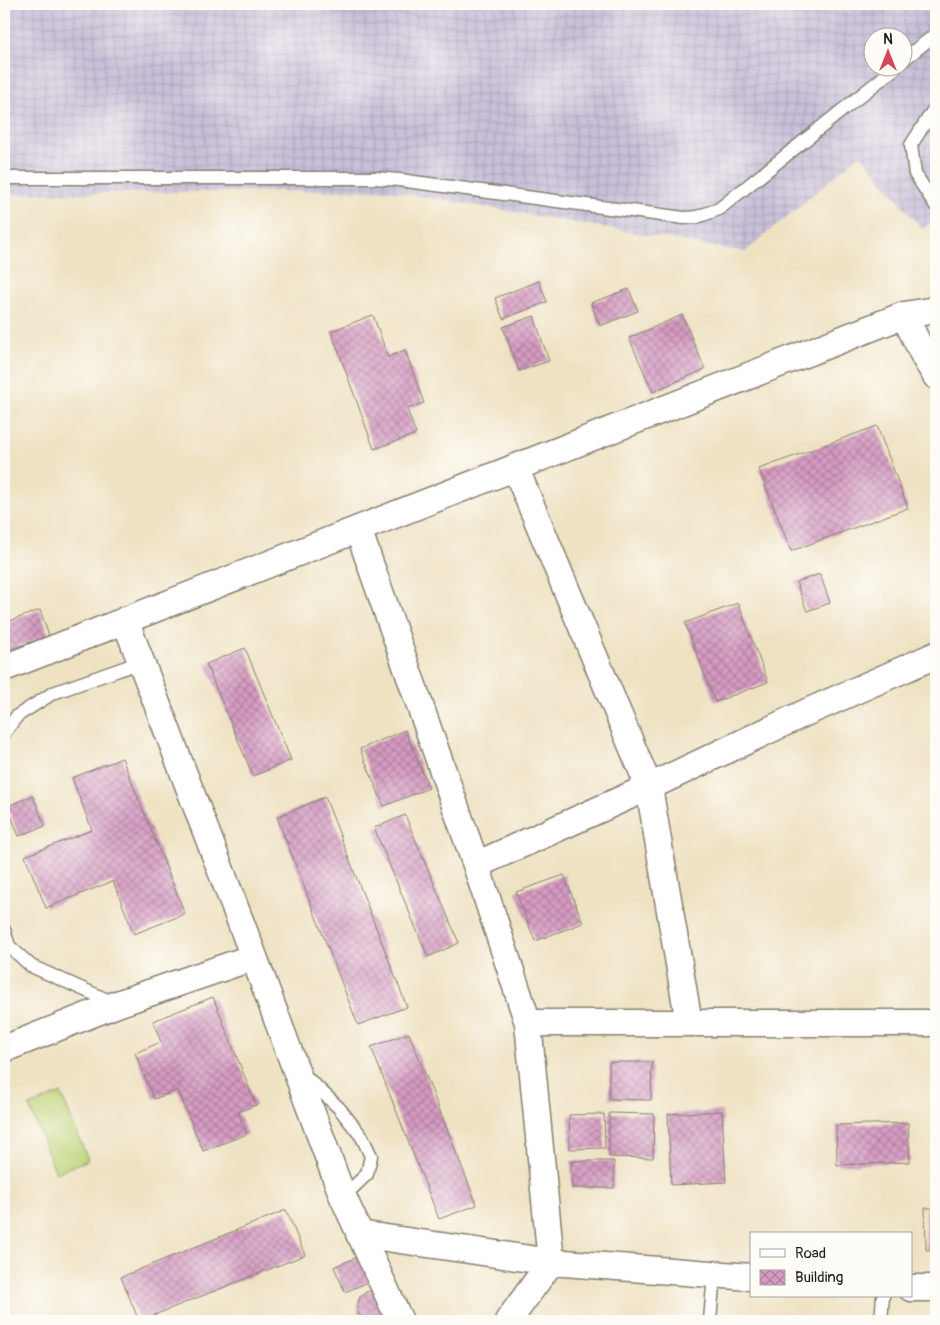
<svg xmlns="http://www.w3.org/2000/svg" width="940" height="1325" viewBox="0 0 940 1325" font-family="Pangolin,sans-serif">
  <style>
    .industrial { fill: url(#industrial-grid); fill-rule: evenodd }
    .garden { fill: #bbd175; stroke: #6c7648 }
    .building { fill: url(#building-cross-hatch) }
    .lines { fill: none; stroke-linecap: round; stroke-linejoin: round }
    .lane-casing { stroke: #867f70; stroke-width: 15 }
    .street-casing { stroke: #867f70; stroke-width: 29 }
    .lane { stroke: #fff; stroke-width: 12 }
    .street { stroke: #fff; stroke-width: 26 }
  </style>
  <defs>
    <pattern id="industrial-grid" width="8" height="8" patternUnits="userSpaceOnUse" patternTransform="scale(1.25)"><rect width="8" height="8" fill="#c8bfd8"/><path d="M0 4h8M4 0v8" fill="none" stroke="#aba4b9"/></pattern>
    <pattern id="building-cross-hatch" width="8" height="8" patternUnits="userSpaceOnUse" patternTransform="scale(1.25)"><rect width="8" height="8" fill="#d69bc2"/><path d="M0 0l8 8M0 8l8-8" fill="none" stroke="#ad7e9d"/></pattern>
  </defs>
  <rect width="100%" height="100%" fill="#fdfcf7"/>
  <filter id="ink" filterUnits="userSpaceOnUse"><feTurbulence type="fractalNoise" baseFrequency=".02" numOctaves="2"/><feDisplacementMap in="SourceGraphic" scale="10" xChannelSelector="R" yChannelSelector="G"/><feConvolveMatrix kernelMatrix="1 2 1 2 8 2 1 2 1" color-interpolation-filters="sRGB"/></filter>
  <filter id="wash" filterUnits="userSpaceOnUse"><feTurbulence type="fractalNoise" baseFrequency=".0096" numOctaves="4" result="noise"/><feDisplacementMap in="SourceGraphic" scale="20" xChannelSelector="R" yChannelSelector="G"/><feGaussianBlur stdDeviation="1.12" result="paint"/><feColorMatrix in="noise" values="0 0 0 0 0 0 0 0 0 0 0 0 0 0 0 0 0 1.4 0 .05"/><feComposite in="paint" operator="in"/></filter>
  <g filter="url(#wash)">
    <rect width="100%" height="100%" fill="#efe2c3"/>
    <path class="industrial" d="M4,4H936V219L922,229L861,154L745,252L387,190L4,194ZM872,38H902V68H872Z"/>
    <path class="garden" d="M61,1093L88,1160L56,1173L29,1106Z"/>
    <g id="blocks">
      <path class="building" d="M539,281L547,302L503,319L495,298Z
        M629,289L638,311L600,326L591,303Z
        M373,315L388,357L405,350L424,403L407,409L416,434L374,449L331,331Z
        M682,315L705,369L653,392L629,338Z
        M534,316L549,361L519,371L503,327Z
        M877,426L908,508L791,551L759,469Z
        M820,574L830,603L807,611L796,582Z
        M738,603L768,682L715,702L685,623Z
        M40,610L49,636L4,651V623Z
        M245,648L291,760L253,776L206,664Z
        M405,730L429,788L384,806L360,749Z
        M122,758L185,914L134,934L113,881L46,908L25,856L92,830L72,778Z
        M33,796L45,826L19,836L7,806Z
        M325,797L407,1007L358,1025L277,817Z
        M405,815L459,943L428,957L374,828Z
        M564,875L583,923L535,941L516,892Z
        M213,997L256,1105L238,1112L247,1134L203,1151L178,1090L154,1099L135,1053L161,1042L153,1021Z
        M409,1033L477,1205L439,1219L371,1047Z
        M609,1062H652L651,1100L609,1099Z
        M722,1111L726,1182L671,1185L668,1114Z
        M609,1113L654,1114L653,1158L609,1157Z
        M604,1114L605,1148L570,1149L569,1115Z
        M908,1123L910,1162L837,1165L836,1125Z
        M571,1161H614V1188H572Z
        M925,1208H936V1250H926Z
        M286,1210L305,1255L139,1321L121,1277Z
        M362,1255L373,1280L345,1292L334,1267Z
        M375,1290L387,1316L381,1321H367L358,1314L357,1305L360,1297L366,1292Z"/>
    </g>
  </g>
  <g filter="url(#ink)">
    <use href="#blocks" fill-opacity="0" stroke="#867f70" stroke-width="1"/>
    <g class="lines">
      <defs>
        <path id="lane" d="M902,61L936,34
          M936,109L932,112L911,145L915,174L936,206
          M4,178H375L399,180L684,218L697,217L719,209L895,68
          M4,733L17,716L53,693L141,662
          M4,930L9,946L31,966L114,1003
          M304,1075L339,1108L362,1137L371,1156L367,1174L343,1197
          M710,1321L714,1274
          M881,1321L883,1296"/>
        <path id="street" d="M904,315L925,358L936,376
          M515,467L649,787L689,1023
          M358,529L476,865L528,1023L551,1262L508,1321
          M125,620L254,957L343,1197L400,1321
          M4,668L904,315L936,310
          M476,865L649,787L805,713L936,655
          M528,1023H936
          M4,1049L117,1004L254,957
          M359,1234L551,1262L751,1277
          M911,1288H936"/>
      </defs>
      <use href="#lane" class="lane-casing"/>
      <use href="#street" class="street-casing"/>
      <use href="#lane" class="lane"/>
      <use href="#street" class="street"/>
    </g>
  </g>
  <rect width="940" height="1325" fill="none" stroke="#fdfcf7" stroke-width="20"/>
  <rect x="750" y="1232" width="162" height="65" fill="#fdfcf7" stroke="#a3a29f"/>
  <rect x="760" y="1249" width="25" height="8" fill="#ffffff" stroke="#a3a29f"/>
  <text x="795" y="1258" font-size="15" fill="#1c1c1c">Road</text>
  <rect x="760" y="1270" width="25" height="15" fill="url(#building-cross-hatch)" stroke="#a3a29f"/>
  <text x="795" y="1282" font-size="15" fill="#1c1c1c">Building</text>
  <g transform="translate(888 52)"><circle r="24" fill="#fdfcf7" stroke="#a3a29f"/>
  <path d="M0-4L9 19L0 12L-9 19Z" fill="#d1495b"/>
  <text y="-8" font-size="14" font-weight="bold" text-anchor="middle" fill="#1c1c1c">N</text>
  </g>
</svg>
